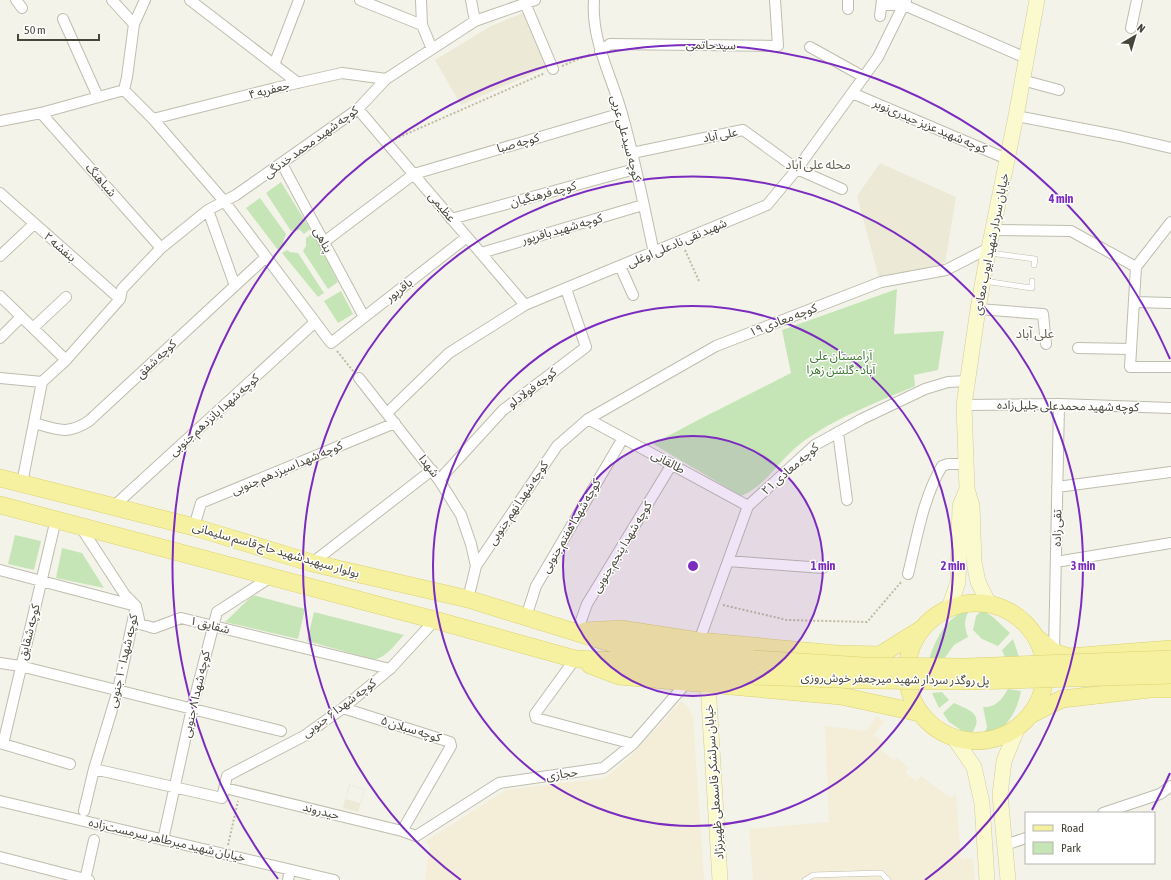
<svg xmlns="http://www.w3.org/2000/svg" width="1171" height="880" viewBox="0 0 1171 880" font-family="'Asap Condensed','Noto Sans Arabic',sans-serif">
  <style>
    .commercial { fill: #f4eed8 }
    .education { fill: #ecead6; fill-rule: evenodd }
    .green { fill: #c6e5b7 }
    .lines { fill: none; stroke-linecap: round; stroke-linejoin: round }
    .lane-casing { stroke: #bfbdae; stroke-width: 6 }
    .street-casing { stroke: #bfbdae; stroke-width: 12 }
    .secondary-casing { stroke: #d0cd9e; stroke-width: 16 }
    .primary-casing { stroke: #dbd271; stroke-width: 18 }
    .path { stroke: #bfbba0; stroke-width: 2; stroke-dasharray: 2 2; stroke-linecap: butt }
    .lane { stroke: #fff; stroke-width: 5 }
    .street { stroke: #fff; stroke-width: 10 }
    .secondary { stroke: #fbf9ce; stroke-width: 15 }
    .primary { stroke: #f6f1a1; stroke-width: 17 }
    .primary-bridge-casing { stroke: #dbd271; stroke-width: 18; stroke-linecap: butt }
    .primary-bridge { stroke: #f6f1a1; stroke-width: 17 }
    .ring { fill: none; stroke: #7b2cbf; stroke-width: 2 }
    .labels { text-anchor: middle; stroke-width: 3; stroke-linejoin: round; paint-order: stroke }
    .street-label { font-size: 12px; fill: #474539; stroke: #fff }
    .park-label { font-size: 12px; fill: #3b7530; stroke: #fff }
    .neighbourhood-label { font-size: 13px; fill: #696551; stroke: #fff }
    .centre { fill: #7b2cbf; stroke: #fff; stroke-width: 2 }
    .ring-label { font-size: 12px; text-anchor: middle; font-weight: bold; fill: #7b2cbf; stroke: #fff; stroke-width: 3; stroke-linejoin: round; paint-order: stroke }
  </style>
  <rect width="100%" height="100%" fill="#f4f3ea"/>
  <path class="commercial" d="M681,701L689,709L693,718L704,880H425L430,847L426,841L506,790L605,778L632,755Z
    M877,716L884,722L874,735L885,744L881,750L894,760L896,757L909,768L905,773L916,781L921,776L951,798L956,793L961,859L973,858L975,880H753L749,829L829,822L825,726L866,731Z"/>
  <path class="education" d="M525,12L548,67L461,105L435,60L491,26Z
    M880,163L956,197L945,263L879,278L857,196Z
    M349,784L365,789L358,812L343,808ZM350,785L364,790L360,803L346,799Z"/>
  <path class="green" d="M281,182L310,229L304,234L300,230L291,231L266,193Z
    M260,198L286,234L283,242L285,245L278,250L246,208Z
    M313,233L338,282L328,289L303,251L306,246V238Z
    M287,250L290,252L298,253L324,293L318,297L282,253Z
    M897,289L894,334L944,331L938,370L914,375L915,386C876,403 834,418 800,444C779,460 766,486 741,496L653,444L700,419L791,373L782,330Z
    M341,291L353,314L338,323L324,301Z
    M15,535L41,541L34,570L8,564Z
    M62,548L82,553L104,588L56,578Z
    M253,595L305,609L298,639L225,622Z
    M969,610C964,621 964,626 968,637L954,645L944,659H929C936,639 946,616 969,610Z
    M982,610L993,617L1010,633L998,646L982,639L973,630L976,616Z
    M314,612L404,635C396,643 384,661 372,659L307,641Z
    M1013,639L1019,657H1005L1002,650Z
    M1008,689L1021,691C1017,713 1005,732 983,737L987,727L983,707C996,708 1002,699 1008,689Z
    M942,692L949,700L939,708L932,693Z
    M954,703C972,711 985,715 970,736L949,722L943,713Z"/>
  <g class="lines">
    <defs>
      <path id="lane" d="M990,253L1035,259L1034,265
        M984,281L1032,288V281
        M805,880L813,875L881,873L888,880"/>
      <path id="street" d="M16,0L22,8
        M112,0L134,24
        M190,0L298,83
        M360,0L422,25
        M421,0L422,25L432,49
        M471,0L475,21
        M594,0C591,41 612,76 622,114C635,159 644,207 654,253
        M525,3L553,69
        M882,5H904L1026,58
        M848,9V0
        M880,16L882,0
        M63,19L98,97
        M1131,28L1137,0
        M810,47L864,77
        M600,51L610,44L778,46L775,0
        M274,65L299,0
        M1022,80L1059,90
        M124,90L153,119L224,201L331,343L467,237
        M852,93L1007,159
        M358,109L525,305
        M41,113L161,248
        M1016,116L1120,136L1171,148
        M153,119L275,88L342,73L386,79
        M0,121L41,113L124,90L127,77L134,24L145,0
        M632,153L743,130L797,169L842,189
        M282,164L364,317
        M0,193L120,299
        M208,210L235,286
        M451,219L635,169
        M1171,222L1136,267L1130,367H1171
        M992,230L1071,231L1136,267
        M324,242L414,174L622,113
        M481,253L643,205
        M0,256L34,224
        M620,266L633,295
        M0,296L66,360
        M1134,302L1171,303
        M978,309L1043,314L1046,344
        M33,328L66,297
        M0,338L21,317
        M1078,348L1131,349
        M0,378L42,382
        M359,378L439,480L461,515L471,544L476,566
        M964,405L1059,404L1171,408
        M387,413L449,353L525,305L767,205L797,169L878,57L906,0
        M588,419L748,506
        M34,423C58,430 68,435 89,421L266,257
        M838,432L847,500
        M439,480L503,410L586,347L566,289
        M22,483L42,382L66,360L120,299L122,289L161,248L208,210L236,195L358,109L386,79L475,21L535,0
        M1057,487L1171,472
        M113,507L314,323
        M80,526L125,595L136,606L118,690L94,769L84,811
        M194,527L201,503L395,423
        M728,561L823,568
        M1056,562L1171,543
        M312,563L432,470
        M0,570L136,606L140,624L154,628L181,618L390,669
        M908,574C917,538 923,498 942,466L948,464H966
        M468,599L476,566L557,446L588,419L716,346L881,282L946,270L989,248
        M526,617L536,586L623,438
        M577,632L587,604L672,464
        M699,641L748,506L815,445L862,419L925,389L948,382L967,381
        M1054,652L1059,404
        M575,659L535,714L536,718L633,744
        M0,663L20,666L281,731
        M343,708L450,742L451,746L402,831
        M0,743L70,764
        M3,744L56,519
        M94,769L222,798L227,776L304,736L343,708L390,669L435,620
        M225,788L402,831L416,836L499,783L603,768L633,744L688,681
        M0,801L334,880
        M1103,813L1160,794L1171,786
        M163,840L192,708L217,612L271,577
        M1005,845L1026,838
        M0,857L89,880
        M85,880L94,840
        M288,880L290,870"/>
      <path id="secondary" d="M989,604L978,582L974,562L972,506L967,489L964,405L978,309L988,253L1016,116L1037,0
        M949,608L958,582L960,506L967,489
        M708,684L720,880
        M954,738L974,767L982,803L987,880
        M1008,880L1000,795L1004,761L1017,729"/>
      <path id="primary" d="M0,478L194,527L312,563L468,599L620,646L753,659
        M0,505L442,622L575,659L619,661L753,676
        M907 672a69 69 0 1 1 138 0a69 69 0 1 1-138 0Z
        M585,631L621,629L699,641L837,654L880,655L920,630
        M1037,638L1054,652L1068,657L1171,649
        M590,665L619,676L841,696L920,713
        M1032,714L1062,699L1150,689H1171"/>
    </defs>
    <use href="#lane" class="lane-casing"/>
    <use href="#street" class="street-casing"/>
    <use href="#secondary" class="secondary-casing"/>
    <use href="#primary" class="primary-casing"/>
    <path class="path" d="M562,66L591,54
      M395,139L545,73
      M685,250L699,281
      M337,351L353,371
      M723,605L787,620L867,622L902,581
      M228,845L238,801"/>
    <use href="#lane" class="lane"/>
    <use href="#street" class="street"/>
    <use href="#secondary" class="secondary"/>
    <use href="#primary" class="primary"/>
    <defs>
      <path id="primary-bridge" d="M753,659L863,666L966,667L1171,659
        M753,676L863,680L974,681L1171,675"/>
    </defs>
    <use href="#primary-bridge" class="primary-bridge-casing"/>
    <use href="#primary-bridge" class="primary-bridge"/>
  </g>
  <circle cx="693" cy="566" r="130" fill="#7b2cbf" fill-opacity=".12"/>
  <g class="ring">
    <circle cx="693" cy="566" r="130"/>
    <circle cx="693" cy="566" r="260"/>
    <path d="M461 880A390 390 0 1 1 925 880"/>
    <path d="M1170 773A520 520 0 0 1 1152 810M278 879A520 520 0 1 1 1170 359"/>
  </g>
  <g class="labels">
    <g class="street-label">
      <text transform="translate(711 45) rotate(1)" y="4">سیدحاتمی</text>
      <text transform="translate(269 90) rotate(-14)" y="4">جعفریه ۴</text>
      <text transform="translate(930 126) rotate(23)" y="4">کوچه شهید عزیز حیدری‌نوبر</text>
      <text transform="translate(720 135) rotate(-11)" y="4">علی آباد</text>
      <text transform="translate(626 138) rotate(75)" y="4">کوچه سیدعلی عربی</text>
      <text transform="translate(311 142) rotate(-36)" y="4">کوچه شهید محمد خدنگی</text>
      <text transform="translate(518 143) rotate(-16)" y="4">کوچه صبا</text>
      <text transform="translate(101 180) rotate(49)" y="4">شباهنگ</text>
      <text transform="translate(543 194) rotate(-15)" y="4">کوچه فرهنگیان</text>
      <text transform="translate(442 207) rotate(50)" y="4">عظیمی</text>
      <text transform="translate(562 229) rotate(-16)" y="4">کوچه شهید باقرپور</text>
      <text transform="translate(323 240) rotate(62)" y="4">پناهی</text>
      <text transform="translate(677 243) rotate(-23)" y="4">شهید نقی نادعلی اوغلی</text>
      <text transform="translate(991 244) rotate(-79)" y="4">خیابان سردار شهید ایوب معادی</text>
      <text transform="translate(60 247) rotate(41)" y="4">بنفشه ۲</text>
      <text transform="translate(399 290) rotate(-38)" y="4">باقرپور</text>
      <text transform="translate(783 320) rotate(-21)" y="4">کوچه معادی ۱۹</text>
      <text transform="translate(156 359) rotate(-43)" y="4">کوچه شفق</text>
      <text transform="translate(532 388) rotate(-37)" y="4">کوچه فولادلو</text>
      <text transform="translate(1068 406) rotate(1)" y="4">کوچه شهید محمدعلی جلیل‌زاده</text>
      <text transform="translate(214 415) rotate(-42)" y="4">کوچه شهدا پانزدهم جنوبی</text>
      <text transform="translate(668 462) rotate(28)" y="4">طالقانی</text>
      <text transform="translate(429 466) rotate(52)" y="4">شهدا</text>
      <text transform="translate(287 468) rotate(-23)" y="4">کوچه شهدا سیزدهم جنوبی</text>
      <text transform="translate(790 469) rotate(-41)" y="4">کوچه معادی ۲۱</text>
      <text transform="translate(518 503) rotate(-56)" y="4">کوچه شهدا نهم جنوبی</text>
      <text transform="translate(571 526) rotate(-60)" y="4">کوچه شهدا هفتم جنوبی</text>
      <text transform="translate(1057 528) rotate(-89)" y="4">تقی زاده</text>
      <text transform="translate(622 547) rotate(-59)" y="4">کوچه شهدا پنجم جنوبی</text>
      <text transform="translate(276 550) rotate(16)" y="4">بولوار سپهبد شهید حاج قاسم سلیمانی</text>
      <text transform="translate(210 625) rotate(14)" y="4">شقایق ۱</text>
      <text transform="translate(29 632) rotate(-76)" y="4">کوچه شقایق</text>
      <text transform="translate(123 661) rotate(-77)" y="4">کوچه شهدا ۱۰ جنوبی</text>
      <text transform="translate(895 679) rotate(1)" y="4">پل روگذر سردار شهید میرجعفر خوش‌روزی</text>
      <text transform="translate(196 694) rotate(-77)" y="4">کوچه شهدا ۸ جنوبی</text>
      <text transform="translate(339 708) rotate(-37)" y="4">کوچه شهدا ۶ جنوبی</text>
      <text transform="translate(411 729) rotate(17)" y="4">کوچه سبلان ۵</text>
      <text transform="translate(562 774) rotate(-8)" y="4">حجازی</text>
      <text transform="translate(714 782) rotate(-94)" y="4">خیابان سرلشکر قاسمعلی ظهیرنژاد</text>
      <text transform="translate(321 811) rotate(14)" y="4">حیدروند</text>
      <text transform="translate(167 840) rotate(13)" y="4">خیابان شهید میرطاهر سرمست‌زاده</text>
    </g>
    <g class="park-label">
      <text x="841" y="360">آرامستان علی<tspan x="841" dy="14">آباد - گلشن زهرا</tspan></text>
    </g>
    <g class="neighbourhood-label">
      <text x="818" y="169">محله علی آباد</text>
      <text x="1035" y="338">علی آباد</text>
    </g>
  </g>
  <circle cx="693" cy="566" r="6" class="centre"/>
  <g class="ring-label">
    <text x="1061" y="203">4 min</text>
    <text x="823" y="570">1 min</text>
    <text x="953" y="570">2 min</text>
    <text x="1083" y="570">3 min</text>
  </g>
  <rect x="1025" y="812" width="130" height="52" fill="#ffffff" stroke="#b5b5b0"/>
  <rect x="1033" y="825" width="20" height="6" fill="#f6f1a1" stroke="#b5b5b0"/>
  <text x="1061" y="832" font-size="12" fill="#474539">Road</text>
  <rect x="1033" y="842" width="20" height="12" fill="#c6e5b7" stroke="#b5b5b0"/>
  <text x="1061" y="852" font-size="12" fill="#474539">Park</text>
  <g transform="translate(1135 36) rotate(38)" stroke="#ffffff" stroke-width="3" paint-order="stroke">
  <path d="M0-3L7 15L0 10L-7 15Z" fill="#474539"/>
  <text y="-6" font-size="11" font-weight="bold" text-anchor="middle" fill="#474539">N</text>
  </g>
  <path d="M18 34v6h81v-6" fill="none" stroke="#474539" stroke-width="2"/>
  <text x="24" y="34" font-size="12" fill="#474539" stroke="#ffffff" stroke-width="3" paint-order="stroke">50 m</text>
</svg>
